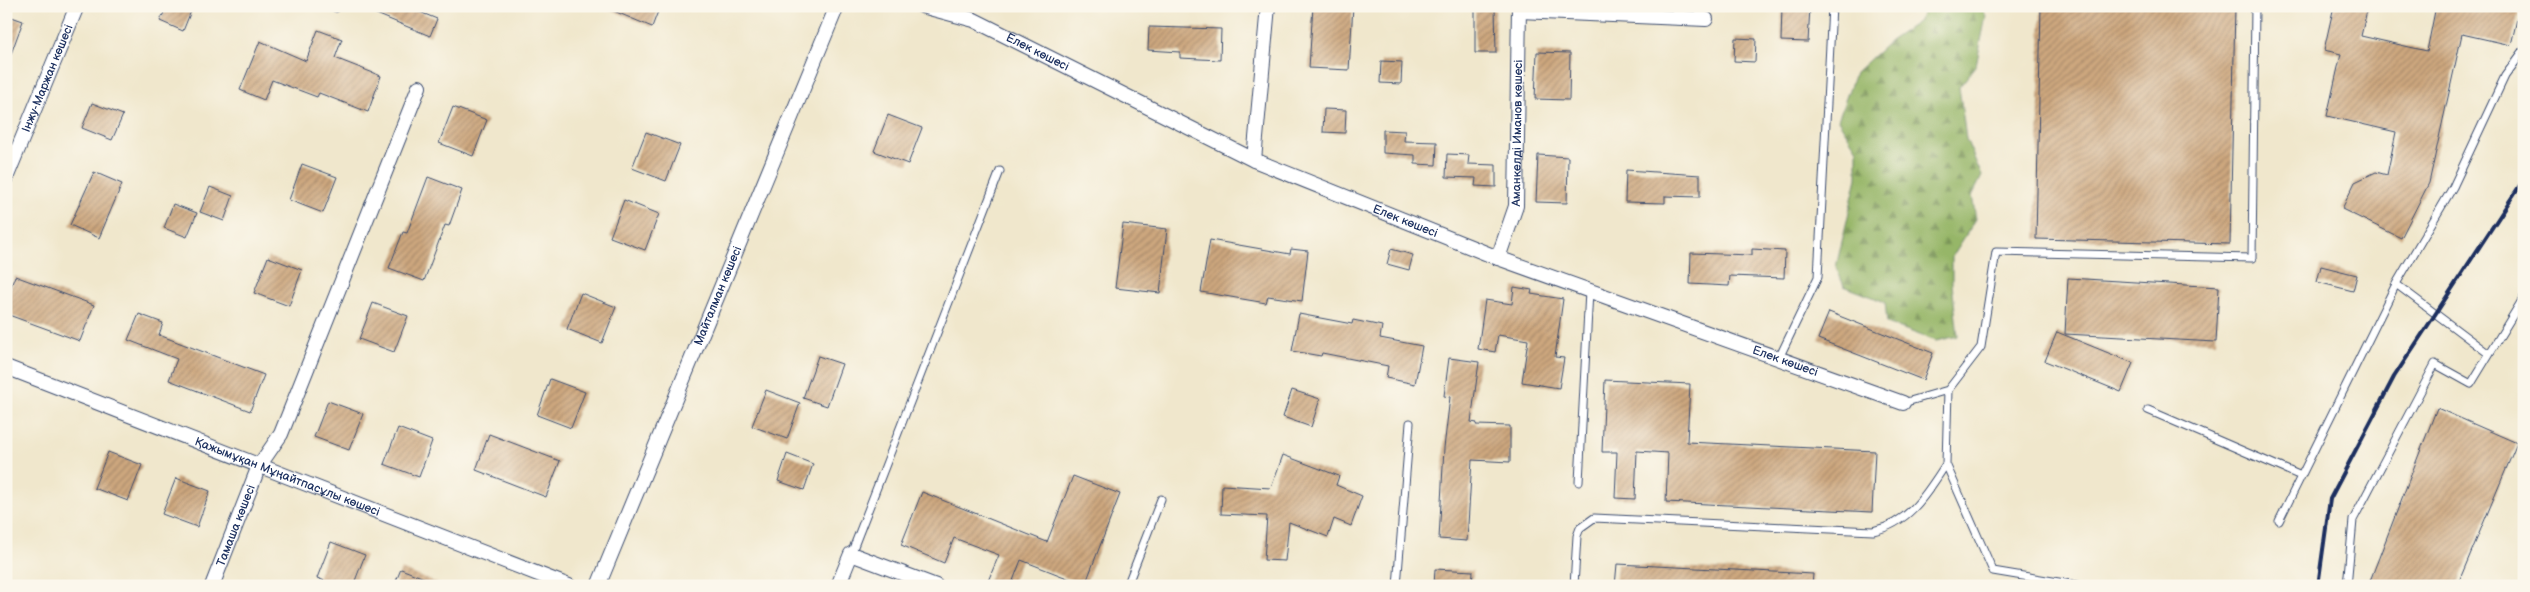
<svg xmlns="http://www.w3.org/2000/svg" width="2530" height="592" viewBox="0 0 2530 592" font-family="'Balsamiq Sans',sans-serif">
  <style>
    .forest { fill: url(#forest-firs); stroke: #587263 }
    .building { fill: url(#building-hatch) }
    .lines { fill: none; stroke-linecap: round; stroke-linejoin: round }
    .lane-casing { stroke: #3b4b6e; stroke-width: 9 }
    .street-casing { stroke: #3b4b6e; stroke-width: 16 }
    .lane { stroke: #fff; stroke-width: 7 }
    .street { stroke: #fff; stroke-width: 14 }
    .rail { stroke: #1b2f5e; stroke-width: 4 }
    .labels { text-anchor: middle; stroke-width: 5; stroke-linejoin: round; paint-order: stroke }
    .street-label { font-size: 12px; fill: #1b2f5e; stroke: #fbf7ec }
  </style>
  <defs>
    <pattern id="forest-firs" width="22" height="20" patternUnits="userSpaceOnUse" patternTransform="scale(1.25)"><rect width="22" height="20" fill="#96b668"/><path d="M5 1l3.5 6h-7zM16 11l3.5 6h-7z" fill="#7a9459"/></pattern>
    <pattern id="building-hatch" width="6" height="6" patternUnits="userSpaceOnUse" patternTransform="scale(1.25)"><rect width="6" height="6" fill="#cda77e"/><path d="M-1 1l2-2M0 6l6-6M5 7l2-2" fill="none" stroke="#a6886a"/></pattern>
  </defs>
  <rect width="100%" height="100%" fill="#fbf7ec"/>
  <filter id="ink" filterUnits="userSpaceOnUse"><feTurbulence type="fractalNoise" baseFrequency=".02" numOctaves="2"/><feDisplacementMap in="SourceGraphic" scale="10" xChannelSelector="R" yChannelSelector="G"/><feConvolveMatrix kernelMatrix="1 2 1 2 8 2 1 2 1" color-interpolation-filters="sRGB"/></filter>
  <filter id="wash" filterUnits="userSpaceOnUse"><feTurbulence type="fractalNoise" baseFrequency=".0096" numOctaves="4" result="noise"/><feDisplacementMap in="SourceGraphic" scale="20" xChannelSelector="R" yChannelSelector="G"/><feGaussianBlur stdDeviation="1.12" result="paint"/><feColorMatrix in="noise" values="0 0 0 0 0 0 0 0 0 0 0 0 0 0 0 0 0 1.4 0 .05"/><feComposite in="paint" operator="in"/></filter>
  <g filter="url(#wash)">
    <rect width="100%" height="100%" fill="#f0e7cc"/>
    <path class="forest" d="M1927,6H1981L1986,16L1976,66L1959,87L1966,139L1982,176L1972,196L1976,219L1952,257V284L1958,336L1936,341L1887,323L1885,302L1844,286L1836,267L1857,178V150L1838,120L1855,73L1890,41L1918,22Z"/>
    <g id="blocks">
      <path class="building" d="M167,6H193L183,31L160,21Z
        M357,6H405L437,19L430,36Z
        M602,6H660L652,27Z
        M1313,6H1353L1349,70L1309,68Z
        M1475,6H1495L1496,53H1475Z
        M1782,6H1810L1808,42L1781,41Z
        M2041,6H2235L2230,244L2036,239Z
        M2334,6H2368L2361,36L2427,51L2436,6H2520L2511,45L2462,34L2429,183L2401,238L2342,209L2355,182L2376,172L2387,175L2396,132L2327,116L2341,54L2324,50Z
        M6,15L23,21L8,62H6Z
        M1149,27L1221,29L1220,60L1180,58V52L1148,50Z
        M318,30L342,39L335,58L381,76L368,112L319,93L317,97L272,80L264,100L240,90L260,41L306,61Z
        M1735,38L1756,39L1755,62L1734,61Z
        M1537,52L1570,53L1569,100L1535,99Z
        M1381,61L1402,62L1401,84L1380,83Z
        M92,103L123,115L112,140L82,128Z
        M453,107L487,120L473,156L439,143Z
        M1324,109L1346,110L1345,133L1323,132Z
        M888,115L922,128L908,164L874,151Z
        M1383,130L1405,131L1404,141L1437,142L1436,165L1415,164V155L1383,153Z
        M646,132L680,145L666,181L632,168Z
        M1447,154L1469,155L1468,164L1496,165V187L1475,186L1476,178L1446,177Z
        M1538,155L1568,157L1567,203L1536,202Z
        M302,164L337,177L323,213L289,200Z
        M1626,170L1700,175V197L1665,196V203L1625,202Z
        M94,172L122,184L99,238L70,225Z
        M428,177L462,190L449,226L445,225L424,281L389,268L403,232L407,233Z
        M210,187L233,196L224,221L200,212Z
        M624,200L659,214L645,250L610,237Z
        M173,204L197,213L187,237L164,228Z
        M1123,224L1167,229L1160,293L1115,288Z
        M1210,240L1290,254L1291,249L1308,251L1302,301L1268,296L1266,303L1201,292Z
        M1391,249L1413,255L1409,270L1387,264Z
        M1752,249L1785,251L1784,278L1730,276L1729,286L1690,284L1691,253L1752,255Z
        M268,257L302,270L289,306L254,293Z
        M2321,266L2357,275L2353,291L2317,282Z
        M15,276L94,305L80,341L6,314V299Z
        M2068,278L2219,287L2216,342L2065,334Z
        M1514,287L1532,290L1531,294L1563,299L1555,357L1564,358L1559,388L1522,382L1528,340L1498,335L1495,352L1478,349L1485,300L1512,304Z
        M581,293L616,307L602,343L567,329Z
        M373,303L408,316L394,352L359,339Z
        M1829,312L1933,353L1923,380L1818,339Z
        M139,314L163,323L159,335L264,375L250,411L169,380L177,359L128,340Z
        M1299,314L1352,324L1353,320L1382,326L1380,338L1422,346L1415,384L1386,378L1388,366L1322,353L1321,356L1292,351Z
        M2057,332L2133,363L2121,392L2045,361Z
        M818,356L842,364L827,406L803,398Z
        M1449,358L1479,362L1471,422L1477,423L1476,425L1510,426V462L1472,460L1467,541L1439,539L1444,448L1450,397L1444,396Z
        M550,379L585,392L571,428L537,415Z
        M1605,380L1690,384L1687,442L1875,451L1872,512L1666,502L1668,453L1637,451L1635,499L1615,498L1617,452H1602Z
        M766,390L800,403L787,439L752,426Z
        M1292,390L1320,399L1311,427L1283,417Z
        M328,401L363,414L349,450L314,437Z
        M2437,408L2517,443L2457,586H2368Z
        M398,428L432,441L419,477L384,464Z
        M489,434L560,461L546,497L476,470Z
        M108,452L142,465L128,501L94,488Z
        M787,454L813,464L804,490L778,481Z
        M1283,455L1339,476L1336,485L1362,496L1351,526L1334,519L1328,537L1289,522L1285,561L1264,560L1267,516L1221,514L1222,485L1271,488Z
        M1073,476L1120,494L1085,585L1021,560L1011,586H1001L988,581L999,555L954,538L944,563L901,545L922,492L1047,542Z
        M176,478L210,491L197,527L162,514Z
        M331,542L365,555L353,586H338L317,578Z
        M1617,564L1813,574L1812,586H1615Z
        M401,569L442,585V586H394Z
        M1435,569L1473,571L1472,586H1434Z"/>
    </g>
  </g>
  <g filter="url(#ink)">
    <use href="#blocks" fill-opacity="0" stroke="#3b4b6e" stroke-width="1"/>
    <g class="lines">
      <defs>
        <path id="lane" d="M336,8L337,6
          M2396,284L2489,354
          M1779,358L1818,277L1832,6
          M1948,390L1946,464L1993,571L2083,586
          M1903,403L1948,390L1981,347L1996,252L2252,258L2255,6
          M2148,410L2301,476
          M1579,482L1589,291
          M2279,521L2396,284L2453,187L2505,76L2524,50
          M851,554L1000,171
          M1127,586L1161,499
          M1397,586L1410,423
          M1574,586L1577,536L1580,528L1594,518L1873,531C1910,523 1927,493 1946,464
          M2347,586L2353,520L2435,364L2471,384L2524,297"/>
        <g id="street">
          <path id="s1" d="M922,6L974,20L1254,160L1498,258L1903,403"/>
          <path d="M1519,11L1706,19"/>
          <path d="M1254,160L1268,6"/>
          <path id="s2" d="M6,178L77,6"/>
          <path id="s3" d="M1498,258L1516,206L1519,6"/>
          <path id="s4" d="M6,367L569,586"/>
          <path id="s5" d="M212,586L259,466L281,434L419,87"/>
          <path id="s6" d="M598,586L837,6"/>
          <path d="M838,586L851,554L936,586"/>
        </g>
      </defs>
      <use href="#lane" class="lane-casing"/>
      <use href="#street" class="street-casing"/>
      <use href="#lane" class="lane"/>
      <use href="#street" class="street"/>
      <path class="rail" d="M2318,586L2330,499L2394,377L2524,179"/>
    </g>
  </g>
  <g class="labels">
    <g class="street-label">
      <text dy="4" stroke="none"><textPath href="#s1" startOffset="125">Елек көшесі</textPath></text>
      <text dy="4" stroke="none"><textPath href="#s2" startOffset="108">Інжу-Маржан көшесі</textPath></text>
      <text dy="4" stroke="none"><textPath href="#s3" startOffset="128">Аманкелді Иманов көшесі</textPath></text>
      <text dy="4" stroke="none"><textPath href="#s1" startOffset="530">Елек көшесі</textPath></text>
      <text dy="4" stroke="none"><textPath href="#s6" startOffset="314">Майталман көшесі</textPath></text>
      <text dy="4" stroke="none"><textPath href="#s1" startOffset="935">Елек көшесі</textPath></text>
      <text dy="4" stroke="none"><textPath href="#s4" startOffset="302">Қажымұқан Мұңайтпасұлы көшесі</textPath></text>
      <text dy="4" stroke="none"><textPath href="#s5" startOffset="65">Тамаша көшесі</textPath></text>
    </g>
  </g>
  <rect width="2530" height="592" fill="none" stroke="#fbf7ec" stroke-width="25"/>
</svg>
